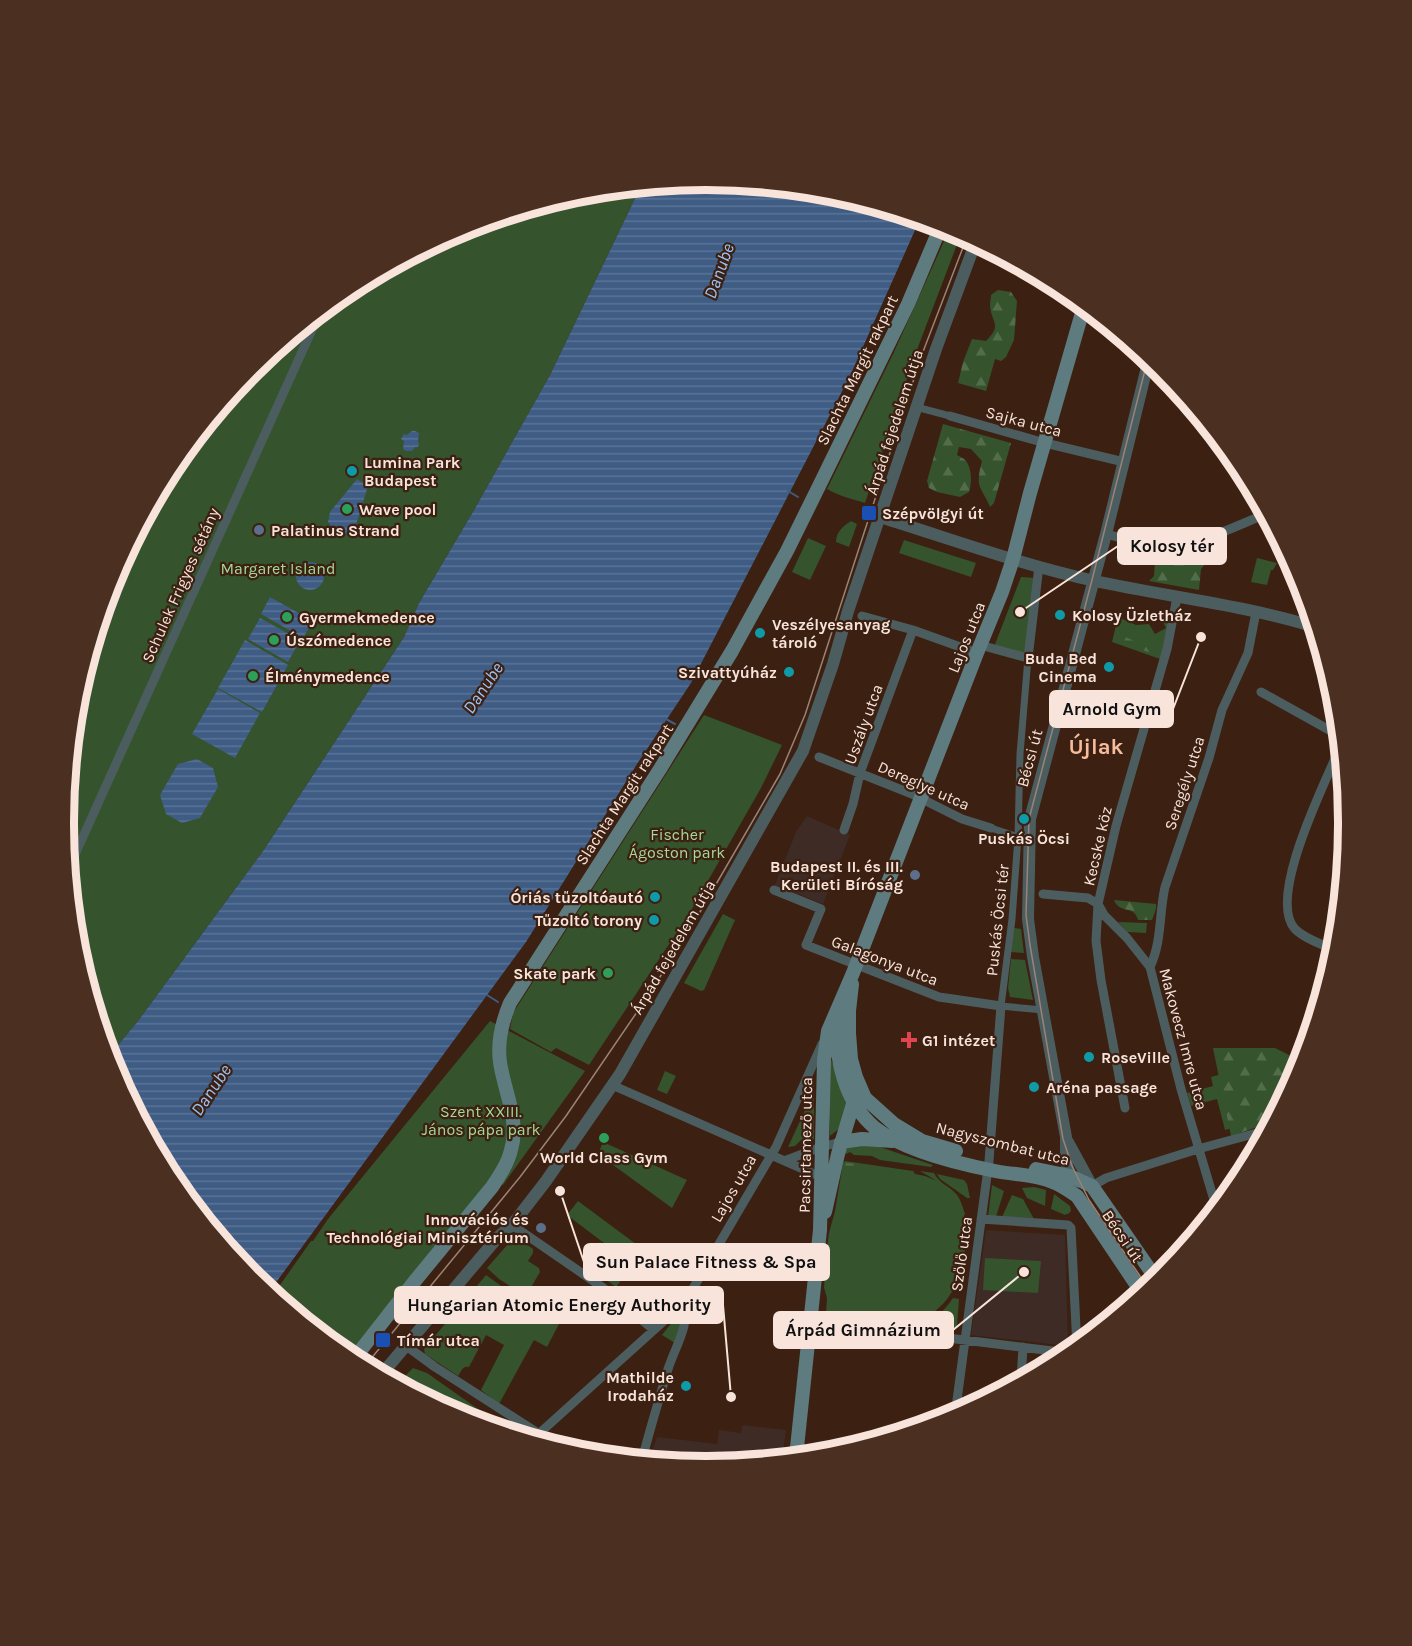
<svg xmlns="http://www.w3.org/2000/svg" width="1412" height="1646" viewBox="0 0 1412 1646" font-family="Karla,sans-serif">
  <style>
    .education { fill: #3e2b26 }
    .green { fill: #35532d }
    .forest { fill: url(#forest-firs) }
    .water { fill: url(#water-rules) }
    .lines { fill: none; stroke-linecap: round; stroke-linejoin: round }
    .stream { stroke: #3e5c84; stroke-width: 2 }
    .pedestrian { stroke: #4c5d60; stroke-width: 7 }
    .minor { stroke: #4c5d60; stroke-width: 9 }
    .tertiary { stroke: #4c5d60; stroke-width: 12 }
    .secondary { stroke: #5e7b7f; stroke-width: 14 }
    .tram { stroke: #9b8377; stroke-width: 1.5 }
    .culture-dot { fill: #0f9aa8; stroke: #3c2012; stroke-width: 2 }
    .leisure-dot { fill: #2e9e5b; stroke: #3c2012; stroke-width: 2 }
    .transit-dot { fill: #1a4fb4; stroke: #3c2012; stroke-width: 2 }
    .service-dot { fill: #5c6f8a; stroke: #3c2012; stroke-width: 2 }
    .health-dot { fill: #e0444e; stroke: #3c2012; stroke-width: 2 }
    .labels { text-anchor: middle; stroke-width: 4.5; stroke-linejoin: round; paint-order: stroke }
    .street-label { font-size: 16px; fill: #f8e4db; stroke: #3c2012 }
    .poi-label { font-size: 16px; font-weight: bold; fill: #f8e4db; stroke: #3c2012; text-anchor: start }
    .park-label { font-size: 16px; fill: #a4d997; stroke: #3c2012 }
    .water-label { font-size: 18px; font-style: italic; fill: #9bc2f5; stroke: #3c2012 }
    .district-label { font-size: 22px; font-weight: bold; fill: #f7bb9e; stroke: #3c2012 }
    .rim { fill: none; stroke: #f8e4db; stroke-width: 8 }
    .leader { fill: none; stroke: #f8e4db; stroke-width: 2 }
    .callout-dot { fill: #f8e4db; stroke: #3c2012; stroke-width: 2 }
    .callout { fill: #f8e4db; stroke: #f8e4db; stroke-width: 2 }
    .callout-label { font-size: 18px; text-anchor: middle; font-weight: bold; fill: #111 }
  </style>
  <defs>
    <pattern id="forest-firs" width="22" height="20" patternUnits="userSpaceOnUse" patternTransform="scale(1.5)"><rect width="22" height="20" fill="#35532d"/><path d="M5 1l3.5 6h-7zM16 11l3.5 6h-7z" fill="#536c4b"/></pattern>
    <pattern id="water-rules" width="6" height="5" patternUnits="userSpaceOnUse" patternTransform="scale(1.5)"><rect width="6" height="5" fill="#3e5c84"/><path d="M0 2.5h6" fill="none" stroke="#5b7395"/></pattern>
  </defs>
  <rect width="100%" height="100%" fill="#3c2012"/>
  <path class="education" d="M807,816L850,835L823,904L775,885L796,832Z
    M986,1230L1065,1235L1068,1346L971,1335Z
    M742,1425L786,1430L782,1459L706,1466L649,1460L657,1437L717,1444L719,1430L741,1433Z"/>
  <path class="green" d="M641,186L550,375L474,510L419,603L404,637L263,851L138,1021L108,1057L75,948L63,823L75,697L112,577L172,465L252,368L349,288L460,229L581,192Z
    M950,228L961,234L915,355L865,503C852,499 839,496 827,489L894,352Z
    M851,521L857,524L849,547L836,542C836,532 843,526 851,521Z
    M808,538L826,546L810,580L792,572Z
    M904,540L976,563L971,577L899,553Z
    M1257,558L1277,563L1273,570H1271L1267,585L1251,582Z
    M1021,577L1036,578L1027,652L1022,655L994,647Z
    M1173,609L1165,652L1160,659L1112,642L1118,617L1136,625L1149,624L1155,634L1166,628L1162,620Z
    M704,715L782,745L761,788L689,914L589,1065L556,1048L551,1052L510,1029L513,1013Z
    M723,914L735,920L704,990L701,991L684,983Z
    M1118,922L1147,923L1146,933L1127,932Z
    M1014,928L1021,929L1024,953L1011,952Z
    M1011,959L1025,960L1033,1000L1010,997L1008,988Z
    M490,1021L585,1071L503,1185L491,1178L348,1357L273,1295L311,1241H313L328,1219Z
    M830,1060L832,1061L847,1105L840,1128L830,1136L828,1062Z
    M1251,1066L1266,1119L1225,1130L1217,1099L1191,1106L1187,1093L1213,1086L1211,1077Z
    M665,1071L676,1076L667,1094L657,1090Z
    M811,1083H814V1139L801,1140L795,1146L788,1147L812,1095L807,1092Z
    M603,1142L687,1180L672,1208L598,1154Z
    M855,1145L877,1146L933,1165L931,1167L880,1160L872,1156L854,1155L850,1152L846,1154L845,1152C847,1147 850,1146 855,1145Z
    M845,1161L913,1171L915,1174L925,1176L937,1181L920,1171L934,1173C940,1185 949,1185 957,1195C961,1200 963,1208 965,1214L964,1216C968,1226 966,1237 965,1248C961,1286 946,1312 909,1325C903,1327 898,1329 892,1330C882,1331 859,1329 851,1325C840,1320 838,1316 826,1314L827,1298L824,1288L826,1255L829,1233L835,1211L843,1163Z
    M937,1174L964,1180L967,1184L970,1198H967L940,1179Z
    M992,1185L1004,1191L996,1217H988Z
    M1034,1187L1046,1190L1045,1206L1027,1198L1022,1188Z
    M1054,1194L1070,1206L1071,1211L1068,1214H1066L1065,1215L1051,1209Z
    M1012,1195L1023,1199L1034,1219L1002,1217Z
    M578,1201L644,1250L633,1265L567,1215Z
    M515,1236L533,1249V1253L528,1261L539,1268L540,1272L526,1296L499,1279L487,1268Z
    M600,1242L632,1266L616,1287L584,1263Z
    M985,1258L1041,1261L1038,1293L983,1290Z
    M486,1275L504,1288L550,1316L549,1319L559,1324L547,1347L534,1340L499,1404L481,1390L504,1345L486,1335L469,1367C462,1366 462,1371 458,1376L425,1354L424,1349Z
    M953,1298L959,1299L957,1326L954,1328L921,1325V1324C935,1320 945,1310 953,1298Z
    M681,1311L684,1314L675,1343L662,1335Z
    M413,1368L427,1373L488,1416L489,1421L486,1425L460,1417L390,1379L396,1373L403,1378Z"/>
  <path class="forest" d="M998,290L1011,292L1017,301L1014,340L1006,357L1001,361L995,359L986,391L958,383L963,362L972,339L986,341C1003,324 991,323 990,305C990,302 991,298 991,295Z
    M943,424L1011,443L994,503L990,507C987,499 983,494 980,487C977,479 980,469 982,461L971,449L959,447L957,455C960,457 964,458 966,461C972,469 972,483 969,492L960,497L937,492L929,488L927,481Z
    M1201,547L1207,562L1201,569L1199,590L1149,581L1154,576L1155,560L1163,554Z
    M1117,633L1151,649L1155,654L1114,641Z
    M1114,900L1156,904V909L1152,920H1138C1134,904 1120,915 1114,900Z
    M1213,1048H1275L1291,1056L1304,1054L1300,1069L1272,1122L1231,1136Z
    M846,1163L865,1165V1169L850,1182L846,1188L841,1187Z"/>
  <path class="water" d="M706,180L832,192L920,219L850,376L691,683L637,764L526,942L269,1292L251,1277L171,1180L112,1069L108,1057L138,1021L263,851L404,637L419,603L474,510L550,375L641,186Z
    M412,431H415L419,433L418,441L419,444L418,447H415L412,451H406L403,449L404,441L401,439L404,434L407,435Z
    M357,479L368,486L357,522L353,529L345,534L333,528L328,522L330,512Z
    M296 576a14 14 0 1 1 28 0a14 14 0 1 1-28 0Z
    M270,597L313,621L303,638L261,614Z
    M260,618L300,640L288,662L248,639Z
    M245,640L288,665L262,712L218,688Z
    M218,689L260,713L235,758L192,734Z
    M197,759L213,768L218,787L200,818L182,823L166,814L160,795L178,764Z"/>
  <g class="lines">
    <path class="stream" d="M788,491L798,497
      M664,718L675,724
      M487,995L498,1002"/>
    <path class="pedestrian" d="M916,407L950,416
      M1028,658L1020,754L1018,837L1012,919L1001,1006L1043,1010
      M991,828L1018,837"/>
    <path class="minor" d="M950,416L1045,443L1124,462
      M1106,534C1125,539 1150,547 1170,546C1199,545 1238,525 1266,514
      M862,616L913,630L977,653
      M980,645L1028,658L1039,566
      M1261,692L1340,736
      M819,757L912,794L962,819L991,828
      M844,830L853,804L860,773L913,630
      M68,870L320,312
      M774,890L821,909L806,945L939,997L1001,1006L989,1161L955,1415
      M1043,894L1088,898L1098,904L1104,915L1127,938L1150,967L1181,1089L1217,1210
      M1336,950C1323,945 1305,939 1295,929C1266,898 1327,779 1341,745
      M1150,967C1162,942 1159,913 1165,887L1209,758L1222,710L1248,653L1256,612
      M612,1085L821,1177
      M1125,1108L1101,980L1096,941L1098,904L1116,826L1167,649L1177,597
      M784,1161L821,1147L841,1142
      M1092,1186L1106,1178L1198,1149L1268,1130
      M981,1219L1068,1225L1071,1228L1077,1347
      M512,1225L602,1287L654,1330
      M811,1324L956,1339L1069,1353
      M405,1345L435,1367L538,1433L597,1455
      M1021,1380L1023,1347
      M533,1439L685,1302L776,1147L822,1044
      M642,1460C650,1429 659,1399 668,1369C676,1345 689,1327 685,1302"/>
    <path class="tertiary" d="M880,517C951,539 1022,565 1095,581C1169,597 1244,605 1315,627
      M1068,1142L1092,1186
      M1073,1184L1066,1162V1137L1033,957L1028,919L1030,819L1106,534L1149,359
      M381,1375L498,1237L512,1225L546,1181L620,1074L803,751L833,664L848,611L936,349L976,241"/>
    <path class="secondary" d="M837,1020C835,1058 844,1102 875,1128C903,1150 960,1164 995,1171C1014,1175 1035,1174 1053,1182C1062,1185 1069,1191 1077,1196L1142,1293
      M856,1077L865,1098L894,1124L922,1141L956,1151
      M841,1142L862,1139L893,1141
      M1036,1169L1070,1176L1092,1186L1157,1280
      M825,1212L838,1154L856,1094V1077L851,1059L849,1033V1011L852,984
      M353,1360L414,1282L492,1187C500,1175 508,1163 511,1150C520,1120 504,1091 500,1062C497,1041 502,1022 510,1003L660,769L732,651L787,551L822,480L908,304L941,226
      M796,1457L820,1230L824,1060L828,1031L853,973L977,653L1002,592L1013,559L1030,493L1084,306"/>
    <path class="tram" d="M1148,358L1092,580L1029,819L1026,915L1030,945L1063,1139L1072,1166L1089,1200L1148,1288
      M365,1366L520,1177L566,1116L650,993L693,924L780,774L805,715L921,357L967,237"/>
  </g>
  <g class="culture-dot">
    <circle cx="352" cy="471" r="6"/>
    <circle cx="1060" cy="615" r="6"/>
    <circle cx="760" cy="633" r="6"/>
    <circle cx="1109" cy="667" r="6"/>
    <circle cx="789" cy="672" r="6"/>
    <circle cx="1024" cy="819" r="6"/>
    <circle cx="655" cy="897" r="6"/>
    <circle cx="654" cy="920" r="6"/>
    <circle cx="1089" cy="1057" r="6"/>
    <circle cx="1034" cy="1087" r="6"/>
    <circle cx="686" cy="1386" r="6"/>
  </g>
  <g class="leisure-dot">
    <circle cx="347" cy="509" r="6"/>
    <circle cx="287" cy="617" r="6"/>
    <circle cx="274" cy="640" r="6"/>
    <circle cx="253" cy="676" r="6"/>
    <circle cx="608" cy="973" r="6"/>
    <circle cx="604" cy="1138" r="6"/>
  </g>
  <g class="transit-dot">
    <rect x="861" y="505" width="16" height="16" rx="3"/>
    <rect x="375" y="1332" width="16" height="16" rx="3"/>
  </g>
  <g class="service-dot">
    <circle cx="259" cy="530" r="6"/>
    <circle cx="915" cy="875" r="6"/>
    <circle cx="541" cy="1228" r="6"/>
  </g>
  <path class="health-dot" d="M906 1031h6v6h6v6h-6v6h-6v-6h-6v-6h6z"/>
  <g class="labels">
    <g class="street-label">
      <text transform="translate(857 370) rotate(-64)" y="6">Slachta Margit rakpart</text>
      <text transform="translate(1024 421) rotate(15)" y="6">Sajka utca</text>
      <text transform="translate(894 422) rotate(-72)" y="6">Árpád fejedelem útja</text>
      <text transform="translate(180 585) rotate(-66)" y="6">Schulek Frigyes sétány</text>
      <text transform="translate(966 637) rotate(-68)" y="6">Lajos utca</text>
      <text transform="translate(863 724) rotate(-70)" y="6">Uszály utca</text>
      <text transform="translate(1029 758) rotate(-75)" y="6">Bécsi út</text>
      <text transform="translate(1184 783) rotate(-72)" y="6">Seregély utca</text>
      <text transform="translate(924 785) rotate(24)" y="6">Dereglye utca</text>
      <text transform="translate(624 794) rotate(-57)" y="6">Slachta Margit rakpart</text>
      <text transform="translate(1097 846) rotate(-77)" y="6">Kecske köz</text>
      <text transform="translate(997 920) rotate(-84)" y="6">Puskás Öcsi tér</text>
      <text transform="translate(673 947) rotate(-60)" y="6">Árpád fejedelem útja</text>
      <text transform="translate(885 960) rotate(21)" y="6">Galagonya utca</text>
      <text transform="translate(1184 1039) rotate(75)" y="6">Makovecz Imre utca</text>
      <text transform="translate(1003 1143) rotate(14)" y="6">Nagyszombat utca</text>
      <text transform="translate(805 1145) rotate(-89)" y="6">Pacsirtamező utca</text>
      <text transform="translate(733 1188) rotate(-60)" y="6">Lajos utca</text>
      <text transform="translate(1123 1236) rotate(56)" y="6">Bécsi út</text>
      <text transform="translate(961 1254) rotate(-82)" y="6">Szőlő utca</text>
    </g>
    <g class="poi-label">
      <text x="364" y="468">Lumina Park<tspan x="364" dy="18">Budapest</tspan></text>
      <text x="359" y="515">Wave pool</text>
      <text x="882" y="519">Szépvölgyi út</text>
      <text x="271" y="536">Palatinus Strand</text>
      <text x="1072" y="621">Kolosy Üzletház</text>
      <text x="299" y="623">Gyermekmedence</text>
      <text x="772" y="630">Veszélyesanyag<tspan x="772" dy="18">tároló</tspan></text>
      <text x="286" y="646">Úszómedence</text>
      <text x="1097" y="664" text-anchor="end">Buda Bed<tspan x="1097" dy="18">Cinema</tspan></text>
      <text x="777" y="678" text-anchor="end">Szivattyúház</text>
      <text x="265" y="682">Élménymedence</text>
      <text x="1024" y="844" text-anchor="middle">Puskás Öcsi</text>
      <text x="903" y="872" text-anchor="end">Budapest II. és III.<tspan x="903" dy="18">Kerületi Bíróság</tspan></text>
      <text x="643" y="903" text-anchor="end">Óriás tűzoltóautó</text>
      <text x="642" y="926" text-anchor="end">Tűzoltó torony</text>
      <text x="596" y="979" text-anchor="end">Skate park</text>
      <text x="922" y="1046">G1 intézet</text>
      <text x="1101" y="1063">RoseVille</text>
      <text x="1046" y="1093">Aréna passage</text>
      <text x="604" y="1163" text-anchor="middle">World Class Gym</text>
      <text x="529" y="1225" text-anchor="end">Innovációs és<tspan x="529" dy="18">Technológiai Minisztérium</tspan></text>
      <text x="397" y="1346">Tímár utca</text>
      <text x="674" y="1383" text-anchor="end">Mathilde<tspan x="674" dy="18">Irodaház</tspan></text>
    </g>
    <g class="park-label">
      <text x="278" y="574">Margaret Island</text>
      <text x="677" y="840">Fischer<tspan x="677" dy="18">Ágoston park</tspan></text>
      <text x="481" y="1117">Szent XXIII.<tspan x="481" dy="18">János pápa park</tspan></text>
    </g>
    <g class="water-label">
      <text transform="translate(719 271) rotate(-70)" y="6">Danube</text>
      <text transform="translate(483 688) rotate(-56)" y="6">Danube</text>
      <text transform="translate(211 1090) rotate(-56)" y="6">Danube</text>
    </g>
    <g class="district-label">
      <text x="1096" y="754">Újlak</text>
    </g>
  </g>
  <path d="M0 0H1412V1646H0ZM706 190H706A632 632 0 0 1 1338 822V824A632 632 0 0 1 706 1456H706A632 632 0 0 1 74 824V822A632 632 0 0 1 706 190Z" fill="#4b3022" fill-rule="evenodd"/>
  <path class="rim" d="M706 190H706A632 632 0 0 1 1338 822V824A632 632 0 0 1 706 1456H706A632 632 0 0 1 74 824V822A632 632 0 0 1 706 190Z"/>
  <path class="leader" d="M1020 612L1118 546M1201 637L1173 709M560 1191L584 1262M731 1397L723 1305M1024 1272L953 1330"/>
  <g class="callout-dot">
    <circle cx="1020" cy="612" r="6"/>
    <circle cx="1201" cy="637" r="6"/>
    <circle cx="560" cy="1191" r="6"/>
    <circle cx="731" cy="1397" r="6"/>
    <circle cx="1024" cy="1272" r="6"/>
  </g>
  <g class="callout">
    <rect x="1118" y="528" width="108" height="36" rx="6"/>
    <rect x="1050" y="691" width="123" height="36" rx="6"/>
    <rect x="584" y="1244" width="245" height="36" rx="6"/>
    <rect x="395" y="1287" width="328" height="36" rx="6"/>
    <rect x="774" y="1312" width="179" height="36" rx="6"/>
  </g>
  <g class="callout-label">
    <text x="1172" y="552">Kolosy tér</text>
    <text x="1112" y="715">Arnold Gym</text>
    <text x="706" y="1268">Sun Palace Fitness &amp; Spa</text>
    <text x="559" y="1311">Hungarian Atomic Energy Authority</text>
    <text x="863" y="1336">Árpád Gimnázium</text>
  </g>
</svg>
